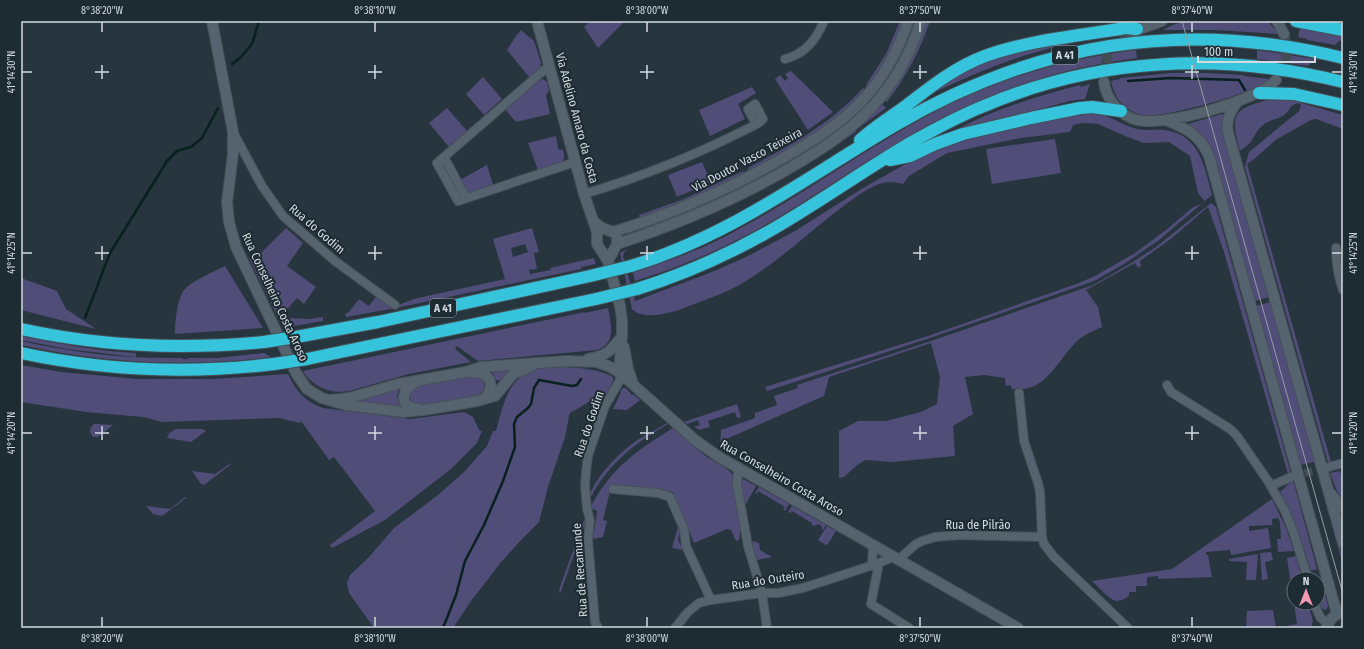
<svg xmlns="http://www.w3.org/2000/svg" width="1364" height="649" viewBox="0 0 1364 649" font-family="'Fira Sans Condensed',sans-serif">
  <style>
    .green { fill: #504d78; fill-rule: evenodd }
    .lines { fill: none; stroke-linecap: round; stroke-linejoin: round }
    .stream { stroke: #08201e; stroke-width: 2.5 }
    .minor-tunnel { stroke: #414e56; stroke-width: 8; stroke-dasharray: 8 4; stroke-linecap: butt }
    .secondary-tunnel { stroke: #414e56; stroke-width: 10; stroke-dasharray: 10 5; stroke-linecap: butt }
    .minor-casing { stroke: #465159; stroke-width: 10 }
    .secondary-casing { stroke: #465159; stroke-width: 12 }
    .motorway-casing { stroke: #465159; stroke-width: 14 }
    .minor { stroke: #54636e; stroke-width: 8 }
    .secondary { stroke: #54636e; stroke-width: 10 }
    .motorway { stroke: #36c3dc; stroke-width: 12 }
    .tram { stroke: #949ea5; stroke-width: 1 }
    .motorway-bridge-casing { stroke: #465159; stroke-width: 14; stroke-linecap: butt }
    .motorway-bridge { stroke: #36c3dc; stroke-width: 12 }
    .ticks { fill: none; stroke: #d2dae0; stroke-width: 1.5 }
    .labels { text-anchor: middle; stroke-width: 4; stroke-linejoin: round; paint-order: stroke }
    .shield { fill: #1d2b33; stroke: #9ca6ac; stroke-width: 1 }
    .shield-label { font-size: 11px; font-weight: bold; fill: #d2dae0 }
    .street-label { font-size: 12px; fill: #d2dae0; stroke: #1d2b33 }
    .neatline { fill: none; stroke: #d2dae0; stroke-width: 1.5 }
    .ticks-label { font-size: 10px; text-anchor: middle; fill: #d2dae0 }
  </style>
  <rect width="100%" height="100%" fill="#27353e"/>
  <path class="green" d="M590,21H625L598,48L584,27Z
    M900,21H903C894,46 884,65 868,86L866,85L886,54Z
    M913,21H916C907,48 894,71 877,94L875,92C891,69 905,48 913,21Z
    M926,21H930C920,51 906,77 887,102L885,100C904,74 915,52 926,21Z
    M1184,21H1268L1278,34L1215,30H1163L1170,26Z
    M1300,28L1343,36V40L1339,41L1335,45L1307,40V39L1298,37Z
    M521,30L534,41L541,63L540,69L530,78L507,50L516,36Z
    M1107,37C1083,41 1060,45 1037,52C998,63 960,80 923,98L953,76L1009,51Z
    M1136,50L1137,58C1067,67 999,88 936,121C875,153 820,194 760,228C720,250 678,268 635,281L633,273C662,263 692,253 720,239C798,200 868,145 946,106C1006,76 1070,58 1136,50Z
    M1257,50L1315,59L1308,66L1257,59Z
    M791,71L833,112L808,130L775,79L780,75L785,81L788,78L785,74Z
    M1171,73H1207L1243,75L1244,76L1269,79C1256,93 1175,114 1154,115C1148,116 1141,115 1136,113C1121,108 1114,95 1111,81L1120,79V78Z
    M483,77L502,99L484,115L466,94Z
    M543,79L547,82L549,90L546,96L550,114L516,122L505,109L540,80Z
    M1090,84L1085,99L1070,101L1033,111L956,130C994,109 1038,96 1080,85L1081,87Z
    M752,87L756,93L738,104L745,119L710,136L699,110Z
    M863,88L865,90C833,126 791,148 749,171L748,168C789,146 831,124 863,88Z
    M872,96L874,98C842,135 798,158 755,182L753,179Z
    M1271,99H1289L1301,101V103L1343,115V129L1316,119L1311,120L1277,139L1253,160L1247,164L1331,462L1328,463L1245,167L1249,152L1299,111L1301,105L1298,103L1291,106C1285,120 1274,117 1263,125C1257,130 1254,137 1250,143C1247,146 1243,148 1240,151C1229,112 1234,109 1271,99Z
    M882,104L886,108L856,130V132L827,151L860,126Z
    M447,108L467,131L449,147L429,123Z
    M1093,113C1111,115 1121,125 1137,129C1146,131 1155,129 1165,130C1200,135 1204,166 1212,195L1159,240L1124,264L1096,280L1080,286L930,338L767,391L765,387L928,336L1079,283L1095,276L1135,253L1166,230L1192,208L1205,202L1198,193L1190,156L1169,142L1144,143L1130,138L1098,124L1083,123L1073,125L1070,132L1021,138L947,153L909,176L903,184C895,182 889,181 882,183C864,189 848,203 833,214C804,237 777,262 746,281C727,293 705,300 684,308C671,313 643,321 632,309L620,253L629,248L625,251L623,256L635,301L712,272L748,256L795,231L863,188L902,166L939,149L980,136L1019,126L1064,117Z
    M1222,114H1224L1222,125L1224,136L1269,297L1255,301L1213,154L1204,138L1188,124Z
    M556,136L558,149L563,150C564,155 566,159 561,162L538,170L528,143Z
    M1055,139L1061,173L992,184L986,149Z
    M702,162L711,182L677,197L668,175Z
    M487,165L493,185L472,192H468L460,180Z
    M743,171L745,174L693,198L640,218L639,215L684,199Z
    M749,182L750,184L720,199L644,230L643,227L697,206Z
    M1211,203L1216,207L1291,474H1288L1224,252L1208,207L1172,238L1140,261L1141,266L1138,268L1135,263L1086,290L1098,307L1102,327C1093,331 1083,335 1076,342C1060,358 1048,386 1024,389C1020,390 1016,389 1012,389L1010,385L1006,386L1005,378L984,375L965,377L973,414L953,426L955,456L892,462L865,460L856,466L844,477L839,478V431L858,421H886L921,412L937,404L940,377L931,343L829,377L824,396L722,441L720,443L733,445L734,456L720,447L721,430L755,418V413L777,405L774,396L798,388L797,385L931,341L1093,285L1128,265L1156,247Z
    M286,228L303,243L287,266L316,287L304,304L297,298L284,313L289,318L310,319L323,317V321L283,328L249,258L253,261Z
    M532,228L539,252L534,253L537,269L529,270L530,274L551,270L550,268L594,258L596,264L581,267V269L396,308L346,317L345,314L349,312L359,299L369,306L376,297C398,312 395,304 418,298L505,279L493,239ZM525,244L528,252L513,257L511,248Z
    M225,266L263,328L175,334C175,323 177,297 185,289C192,281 215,271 225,266Z
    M21,278L57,291L66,309L96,329L21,310Z
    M1270,302L1343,559V564L1314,462L1301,465L1333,578L1256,306Z
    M608,308C611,325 617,343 597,350L478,361L457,346L455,349L471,362L409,374L349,391C332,394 313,388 303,371L585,312V313Z
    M21,336C59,344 97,351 136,353V357L67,349L21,340Z
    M21,341C74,353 128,359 182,358L183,359H188L189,358H217L264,353L271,357C188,368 103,363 21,345Z
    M21,365L61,372L137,379H213L288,374C296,391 305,402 323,408L410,419L464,412L473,417L479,430L482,431L477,443L451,469L385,520L332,548L330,545L375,511L334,457L329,460L301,421L300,423L279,418L162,422L143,417L86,412L21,402Z
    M565,367C582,368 598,369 613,377V381L601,408L589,402L570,413L569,416L565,437L548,487L539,522L522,539L502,561L471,601L453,628H374L349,593L347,583L350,575L369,557L394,528L438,495L464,472L487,446L493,431H496C501,413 505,390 520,377L518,374L531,369Z
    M508,368L509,373L502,381L496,380L491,370Z
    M471,375C485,376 490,389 477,396L420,406C413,403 409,401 410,393L414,386Z
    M623,388H626L632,395L633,394L640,400L627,410L613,409L621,392L620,391Z
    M399,389L397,396L400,407L351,402Z
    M737,404L741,417L737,418L735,412L708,421L710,427L699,430L694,427L700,425L698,420L687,424L684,422Z
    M667,423L668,424C636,442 608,464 591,497L589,494H590C597,476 617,455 632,444C643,436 656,430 667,423Z
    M94,424H96L113,425L98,437H93L90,432L91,427Z
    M673,428C684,438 695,448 707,457C715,462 727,467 733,475L741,524L739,540L736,541L731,530L727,529L694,543L673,492L611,487L603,520L607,521L603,537L593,539L597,511L590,508C611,468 636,451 673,428Z
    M176,429H202L206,431L191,442L167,438L169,433Z
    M231,463L230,465L204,485L201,484L192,471L215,474Z
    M1340,471L1343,480V501L1336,489L1330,473Z
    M743,479L756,486L746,504H743L740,482Z
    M1293,480L1317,569L1311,571L1297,528L1280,492Z
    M759,487L789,504L785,511L783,509L785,507L758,491L757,494L755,493Z
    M185,497L186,498L162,516L153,514L146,506L170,509Z
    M1272,499L1286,528L1294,551L1278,552L1277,539H1281L1280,522L1278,518L1272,519V525L1249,526V531L1268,528L1271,548L1231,555L1230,550L1206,552V555H1208L1212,577L1158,579V576L1147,577V586H1136V592H1129V596C1125,598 1122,601 1117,601C1110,601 1098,586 1092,581L1172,569Z
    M792,506L826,525L822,531V527L819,524L814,526L811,524L812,523L792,511L790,513L788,512Z
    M584,520L586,521L560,594L559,590Z
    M827,526L836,531L828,544L826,545L818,540Z
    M678,527L680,531L678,540L683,550L672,548Z
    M753,541L759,543L760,550L772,557L757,560L752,545Z
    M1271,552L1273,560L1265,562L1268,579L1262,580L1260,553Z
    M1258,554L1256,580H1246L1247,562L1229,561V559Z
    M1296,556L1302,579H1294V591H1292L1287,558Z
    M1320,577L1328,606L1326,610L1321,608L1318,596V579H1313Z
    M1294,603H1308L1313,621L1311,628H1246L1247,611L1273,610L1276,628L1297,624Z"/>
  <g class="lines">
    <path class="stream" d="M232,64L241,57L252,44L259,21
      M1128,81L1171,78L1239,80L1245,90
      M85,318L110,253L167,161L177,151L191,147L202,138L218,108
      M443,628L456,595L465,561L484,525L503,481L515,447L514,424L517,417L528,408L531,404L534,388L539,380L572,386L577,385L581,379"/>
    <path class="minor-tunnel" d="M1293,476L1326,468"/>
    <path class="secondary-tunnel" d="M1279,75C1288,61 1288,50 1284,34
      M1104,78C1106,49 1111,47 1134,31"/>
    <defs>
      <path id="minor" d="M785,59C805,54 816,40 824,21
        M549,66L437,163L458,201L575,162
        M233,132L262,186L283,216L335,261L395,305
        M444,157L466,198
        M584,194C641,177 696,155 749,128C753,126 760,123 763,119L755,104L748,109L756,124
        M1336,248C1336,262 1338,276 1343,290
        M1167,385L1171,392L1230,429L1237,436L1268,481L1285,511L1294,534L1308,579
        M1019,393L1024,441L1038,483L1040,492L1042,537L1044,544L1054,557L1128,628
        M1329,467L1343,463
        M738,469L737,485L745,529L748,546L762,593L767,628
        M1271,486L1291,477
        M613,489L658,493L670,497L684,529L686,546L711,600
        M898,560L916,544L922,541L935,537L960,535L1042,537
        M879,563L871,604L909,628
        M872,565L873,546
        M1314,603L1320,617L1328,624
        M598,628L595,622L588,540L590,520L587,509L585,486L586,472L588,456L605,406L620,380L619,372
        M675,628L688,612L699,603L711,600L762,593H778L803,588L879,563L893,557"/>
      <path id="secondary" d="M212,21L233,132V154L227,202L229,222L236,247L296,373L307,389L322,398L346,405L403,412L424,410L460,404L477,401L495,396L513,374L532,366
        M537,21L584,194L597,232V244L608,261L620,306L622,320V335L619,372
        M1277,21L1284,34
        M1134,31L1162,21
        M1104,82C1106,99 1120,116 1137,120C1164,127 1257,101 1276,80
        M1238,101C1229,113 1225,122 1229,136L1343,543
        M1166,120C1187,129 1199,134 1209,156L1337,614
        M593,221L602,228L613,232L617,236V244L608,261
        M613,232C672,214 729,189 783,158C810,143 837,126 859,104C882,80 898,52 908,21
        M617,244C681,223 742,197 800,162C829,145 858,125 880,98C899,75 912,49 921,21
        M624,347L628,369L633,384
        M588,359C606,356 611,351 622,336
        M472,372C491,372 496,386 484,399
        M416,382C401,390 398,406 418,409
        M330,400L349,398L398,384L466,372L481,367L566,361L597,362L608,366L619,372L695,440L719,457L1018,628
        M1331,494L1343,508
        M1326,628L1332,618L1343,610"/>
      <path id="motorway" d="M1296,21L1343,30
        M1259,93L1294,94L1343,105
        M860,140C873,128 889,118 903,108C929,88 955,67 985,56C1029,40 1079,36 1125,28L1137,29
        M890,160L910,156L935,144L963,134L1031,118L1080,108L1092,107L1121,111
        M631,266C730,236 804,179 892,127C1035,43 1180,18 1343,58
        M637,289C682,275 725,256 766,233C816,205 862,171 912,142C935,129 959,116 984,106C1099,57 1222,52 1343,82
        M21,329C103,347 181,350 264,342
        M296,337L378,322L590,276
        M21,353C105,371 189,374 274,364
        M307,359L596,299"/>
    </defs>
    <use href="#minor" class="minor-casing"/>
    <use href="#secondary" class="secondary-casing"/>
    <use href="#motorway" class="motorway-casing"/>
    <use href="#minor" class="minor"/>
    <use href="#secondary" class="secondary"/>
    <use href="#motorway" class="motorway"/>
    <path class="tram" d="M1182,21L1343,594"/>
    <defs>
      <path id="motorway-bridge" d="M590,276L631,266
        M596,299L637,289
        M264,342L296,337
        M274,364L307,359"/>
    </defs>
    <use href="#motorway-bridge" class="motorway-bridge-casing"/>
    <use href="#motorway-bridge" class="motorway-bridge"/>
  </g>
  <path class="ticks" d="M102,22V32M375,22V32M647,22V32M920,22V32M1192,22V32M102,65V79M375,65V79M647,65V79M920,65V79M1192,65V79M22,72H32M95,72H109M368,72H382M640,72H654M913,72H927M1185,72H1199M1332,72H1342M102,246V260M375,246V260M647,246V260M920,246V260M1192,246V260M22,253H32M95,253H109M368,253H382M640,253H654M913,253H927M1185,253H1199M1332,253H1342M102,426V440M375,426V440M647,426V440M920,426V440M1192,426V440M22,433H32M95,433H109M368,433H382M640,433H654M913,433H927M1185,433H1199M1332,433H1342M102,617V627M375,617V627M647,617V627M920,617V627M1192,617V627"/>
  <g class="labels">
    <g class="shield">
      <rect x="1052" y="46" width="26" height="18" rx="3"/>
      <rect x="430" y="299" width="26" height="18" rx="3"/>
    </g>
    <g class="shield-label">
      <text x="1065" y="59">A 41</text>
      <text x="443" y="312">A 41</text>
    </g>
    <g class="street-label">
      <text transform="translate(577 118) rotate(75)" y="4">Via Adelino Amaro da Costa</text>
      <text transform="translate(747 160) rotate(-28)" y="4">Via Doutor Vasco Teixeira</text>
      <text transform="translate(317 229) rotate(41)" y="4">Rua do Godim</text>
      <text transform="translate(275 297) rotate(65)" y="4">Rua Conselheiro Costa Aroso</text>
      <text transform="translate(589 424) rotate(-71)" y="4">Rua do Godim</text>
      <text transform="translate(782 478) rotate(30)" y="4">Rua Conselheiro Costa Aroso</text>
      <text x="978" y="529">Rua de Pilrão</text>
      <text transform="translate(580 570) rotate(-94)" y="4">Rua de Recamunde</text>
      <text transform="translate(768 580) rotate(-9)" y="4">Rua do Outeiro</text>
    </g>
  </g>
  <rect width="1364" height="649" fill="none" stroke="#1d2b33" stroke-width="44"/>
  <g transform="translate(1306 591)"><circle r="19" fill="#1d2b33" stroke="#657178"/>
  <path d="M0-3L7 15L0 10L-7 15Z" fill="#f19ab2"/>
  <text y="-6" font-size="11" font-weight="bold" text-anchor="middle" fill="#d2dae0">N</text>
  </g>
  <path d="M1198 56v6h117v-6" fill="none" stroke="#d2dae0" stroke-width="2"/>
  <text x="1204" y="56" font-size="12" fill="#d2dae0" stroke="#1d2b33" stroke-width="3" paint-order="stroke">100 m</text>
  <rect x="22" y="22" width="1320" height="605" class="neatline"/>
  <g class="ticks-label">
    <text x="102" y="14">8°38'20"W</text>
    <text x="375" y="14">8°38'10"W</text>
    <text x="647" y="14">8°38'00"W</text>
    <text x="920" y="14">8°37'50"W</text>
    <text x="1192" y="14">8°37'40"W</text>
    <text transform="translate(11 72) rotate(-90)" y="4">41°14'30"N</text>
    <text transform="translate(1353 72) rotate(-90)" y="4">41°14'30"N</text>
    <text transform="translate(11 253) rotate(-90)" y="4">41°14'25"N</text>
    <text transform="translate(1353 253) rotate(-90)" y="4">41°14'25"N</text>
    <text transform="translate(11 433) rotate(-90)" y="4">41°14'20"N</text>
    <text transform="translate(1353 433) rotate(-90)" y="4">41°14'20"N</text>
    <text x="102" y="642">8°38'20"W</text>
    <text x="375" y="642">8°38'10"W</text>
    <text x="647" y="642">8°38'00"W</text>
    <text x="920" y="642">8°37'50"W</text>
    <text x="1192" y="642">8°37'40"W</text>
  </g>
</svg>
